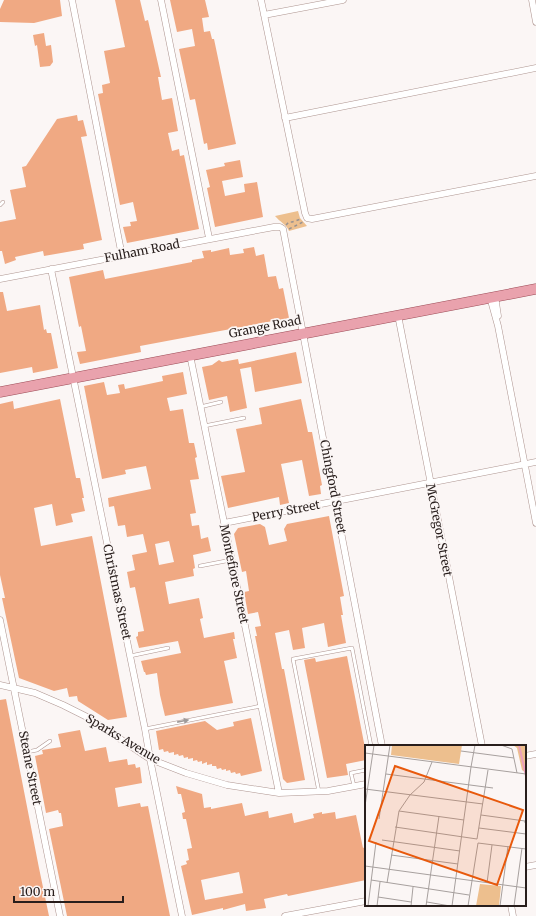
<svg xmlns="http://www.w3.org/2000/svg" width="536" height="916" viewBox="0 0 536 916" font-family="Merriweather,serif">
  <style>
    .green { fill: #edbf8e }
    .building { fill: #f0a983; fill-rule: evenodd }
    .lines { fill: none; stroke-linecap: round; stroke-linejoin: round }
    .lane-casing { stroke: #ae9590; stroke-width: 4 }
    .street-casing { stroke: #ae9590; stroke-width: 7 }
    .primary-casing { stroke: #9c4c57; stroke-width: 11 }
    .path { stroke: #999290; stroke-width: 1.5; stroke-dasharray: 3 3; stroke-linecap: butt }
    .lane { stroke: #fff; stroke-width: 3 }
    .street { stroke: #fff; stroke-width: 6 }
    .primary { stroke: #e9a2ad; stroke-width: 10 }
    .oneway { fill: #9e9a99 }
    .labels { text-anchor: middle; stroke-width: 3.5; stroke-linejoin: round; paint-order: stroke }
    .street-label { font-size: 12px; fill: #281e1c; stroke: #fbf6f5 }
    .inset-river { fill: none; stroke: #eb9fbd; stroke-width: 2 }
    .inset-road { fill: none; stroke: #a7a09e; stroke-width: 1 }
    .view { fill: #e8590c; fill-opacity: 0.15; stroke: #e8590c; stroke-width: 2 }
    .inset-edge { fill: none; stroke: #281e1c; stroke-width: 2 }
  </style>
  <rect width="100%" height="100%" fill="#fbf6f5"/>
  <path class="green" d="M298,211L300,218L307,226L289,231C286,224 280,222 275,216Z"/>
  <path class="building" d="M4,0H60L62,16L34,23L0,22V9Z
    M115,0H140L145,21L148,20L161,77H158L162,100L172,98L178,131L168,133L172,151L179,149L180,156L184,155L199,229L127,243L123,227L131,226L130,222L137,221L133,202L120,205L98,94L103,93L102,85L110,83L104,51L125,47Z
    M170,0H205L209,17L202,18L204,32L210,31L212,39H214L236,144L208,150L207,143L204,144L195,99L190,100L179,49L195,46L192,29L177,32Z
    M44,33L46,46L51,45L53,62L50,66L40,67L37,45L35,46L33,35Z
    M77,115L78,121L83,120L87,136L81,137L102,240L83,244L84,249L44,256L43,251L15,257L16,260L5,264L2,251H0V222L16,219L10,190L26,187L22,167L26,166L57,119Z
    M240,160L243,177L222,181L225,196L245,192L244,184L257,182L263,217L215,227L207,188L210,187L206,170L225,166L224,163Z
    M254,247L256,256L264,254L268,277L276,276L279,289L283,288L289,318L140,346L141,352L80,364L77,352L86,351L81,326L79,327L69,277L103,270L105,279L192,262V260L204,258L202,251L211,250V252L229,248L230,255L244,253L243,249Z
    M0,292H3L7,311L40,305L44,330L46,329L47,333H51L58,368L33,373L32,367L0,373Z
    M296,352L302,383L255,392L251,367L240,369L247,408L230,412L227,396L209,400L202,367L212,365L219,360L222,362L238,359L239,364Z
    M183,372L187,394L167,398L170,411L183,409L189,443H194L197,457L195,458L199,479L190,480L196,513L190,514L192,526L199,525L201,539L208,537L211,551L193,555L195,568L193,569L194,576L165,582L169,604L199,598L203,618L200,619L204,638L234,632L235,639H233L237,658L224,661L233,703L165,716L160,695L157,673L146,675L145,672H144L141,661L181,653L178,641L139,648L136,637L138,636V632L144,631L135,587L130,588L127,572L135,570L132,555L147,552L143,534L127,537L125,525L118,526L114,506L109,507L108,498L151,489L146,466L125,470L126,474L102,479L84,386L104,382L107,395L120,393L118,385L124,384L125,389L163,381L162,376ZM169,541L174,562L159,565L155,544Z
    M60,399L76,478H80L84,498H82L85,511L71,514L73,522L56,526L52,504L34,508L41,546L92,536L127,717L108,720L78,701L77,696L69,697L67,688L54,691L19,678L2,598H5L0,575V404L13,401L14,409Z
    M301,399L308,432H312L322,485L320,486L321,494L309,496L302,460L281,464L289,503L280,505L279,497L228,508L221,476L245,472L236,429L262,424L259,408Z
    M329,516L344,596L340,597L343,615H341L346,643L328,647L324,623L302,628L305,648L293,650L289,630L275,633L282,669H284L305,780L287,783L283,779L255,636H257L255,627L261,626L258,612L248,614L244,592L249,591L246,571L242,572L234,534L238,528L260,524L265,527L269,545L287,541L284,529L287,524Z
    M347,656L366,753V760L346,764L348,775L327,778L304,660L315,658L316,662Z
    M6,699L39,868L49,916H0V700Z
    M251,718L262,771L241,776L240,773L236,774L235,772L231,773L230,770L226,771V769L222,770L221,768L217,769L216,766H212V764L207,765V762L202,764V761L198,762L197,760L193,761V758L188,759V757L184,758L183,755L179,756L178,754L174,755V752L169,753L168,751L164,752L163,749L159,750L156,731L205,721L217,730L234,726L233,722Z
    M80,730L85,751L106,747L109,762L127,759L128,765L135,764L136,768L140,767L142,783L115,788L118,807L140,803L141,807L148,806L170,916H67L49,829L63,826L61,813H59L58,810L46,813L35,756L43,754L42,750L61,747L58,734Z
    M176,786L202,794L204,808L211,807V809L242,803L245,816L268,811L269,818L292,813L294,823L314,818L313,814L322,812V814L335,812L336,819L356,815L363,848L365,847L366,851V880L288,896L287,894L264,899L266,908L246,911L245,904L223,910V908L192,915L181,866L187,864L186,861L189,860L187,849L192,848L186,819H183L182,813L185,812L181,794H178ZM239,872L243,893L205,900L201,880Z"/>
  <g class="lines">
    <defs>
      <path id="lane" d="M0,205L3,202
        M200,407L221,402
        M204,426L244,418
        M200,566L231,560
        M130,656L168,648
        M145,729L261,706
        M27,752L37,750L50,741
        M354,786L351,773L366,770
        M319,792L293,659L352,648L371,746"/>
      <path id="street" d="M72,0L122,256
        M161,0L209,238
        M261,0L305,213L307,218L312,219L536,176
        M532,0L536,22
        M264,15L343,0
        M285,118L536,68
        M51,269L145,729L150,759L182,916
        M0,279L274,227H280L283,229L382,746
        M495,296L498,316
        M490,297L498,326L536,523
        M398,315L482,746
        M190,355L279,793
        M224,523L536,462
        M0,620L60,916
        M0,685L35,693L63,705L89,718L150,759L186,773L227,785L279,793L328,791L366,784
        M525,756L536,754
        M525,867L536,865
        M511,905L513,916
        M285,916L366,901"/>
      <path id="primary" d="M0,392L536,289"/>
    </defs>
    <use href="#lane" class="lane-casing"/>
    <use href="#street" class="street-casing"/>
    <use href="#primary" class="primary-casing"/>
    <path class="path" d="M286,225L289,222H292L301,219
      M289,229L303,222"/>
    <use href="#lane" class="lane"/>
    <use href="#street" class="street"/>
    <use href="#primary" class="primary"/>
  </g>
  <defs><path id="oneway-solid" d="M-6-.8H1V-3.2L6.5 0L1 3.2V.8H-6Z"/></defs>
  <use class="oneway" href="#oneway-solid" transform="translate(183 721) rotate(-11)"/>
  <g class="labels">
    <g class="street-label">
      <text transform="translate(142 251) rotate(-11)" y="4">Fulham Road</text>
      <text transform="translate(265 327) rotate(-11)" y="4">Grange Road</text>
      <text transform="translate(333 487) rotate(79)" y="4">Chingford Street</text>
      <text transform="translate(286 511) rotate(-11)" y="4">Perry Street</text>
      <text transform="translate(439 530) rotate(79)" y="4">McGregor Street</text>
      <text transform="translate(234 574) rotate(78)" y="4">Montefiore Street</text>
      <text transform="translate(117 592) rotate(78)" y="4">Christmas Street</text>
      <text transform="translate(123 739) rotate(31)" y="4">Sparks Avenue</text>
      <text transform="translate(30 768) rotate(79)" y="4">Steane Street</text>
    </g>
  </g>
  <g transform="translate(365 745)">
    <rect width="161" height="161" fill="#fbf6f5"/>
    <path d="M27,0H97L94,19L26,10ZM148,0H161V28L157,25L152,3ZM115,139L136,141L134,161H111Z" fill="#edbf8e"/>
    <path class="inset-river" d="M154,0L161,31"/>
    <path class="inset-road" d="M136,0L147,4L152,28M96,6L149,13M0,8L161,29M106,22L110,0M21,29L128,43M0,44L118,59M0,61L9,0M34,66L99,75M116,70L160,76V78M14,74L25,0M30,82L112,94L123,25M114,83L161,89M17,95L95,106M26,110L93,119M0,121L161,143M6,135L104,150M22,138L34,66L45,50L59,37L67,17M122,138L127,100M13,152L46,157M62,157L85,161M3,161L11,97M12,161L15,137M46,161L48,142M61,161L74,71M87,161L106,22M103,161L113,98L161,104M135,161L143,101M149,161L157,103"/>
    <path class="view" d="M30,21L158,65L132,140L4,96Z"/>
    <rect width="161" height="161" class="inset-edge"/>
  </g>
  <path d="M14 896v6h109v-6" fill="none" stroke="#281e1c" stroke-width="2"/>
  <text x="20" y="896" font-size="12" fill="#281e1c" stroke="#fbf6f5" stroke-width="3" paint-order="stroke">100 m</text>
</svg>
